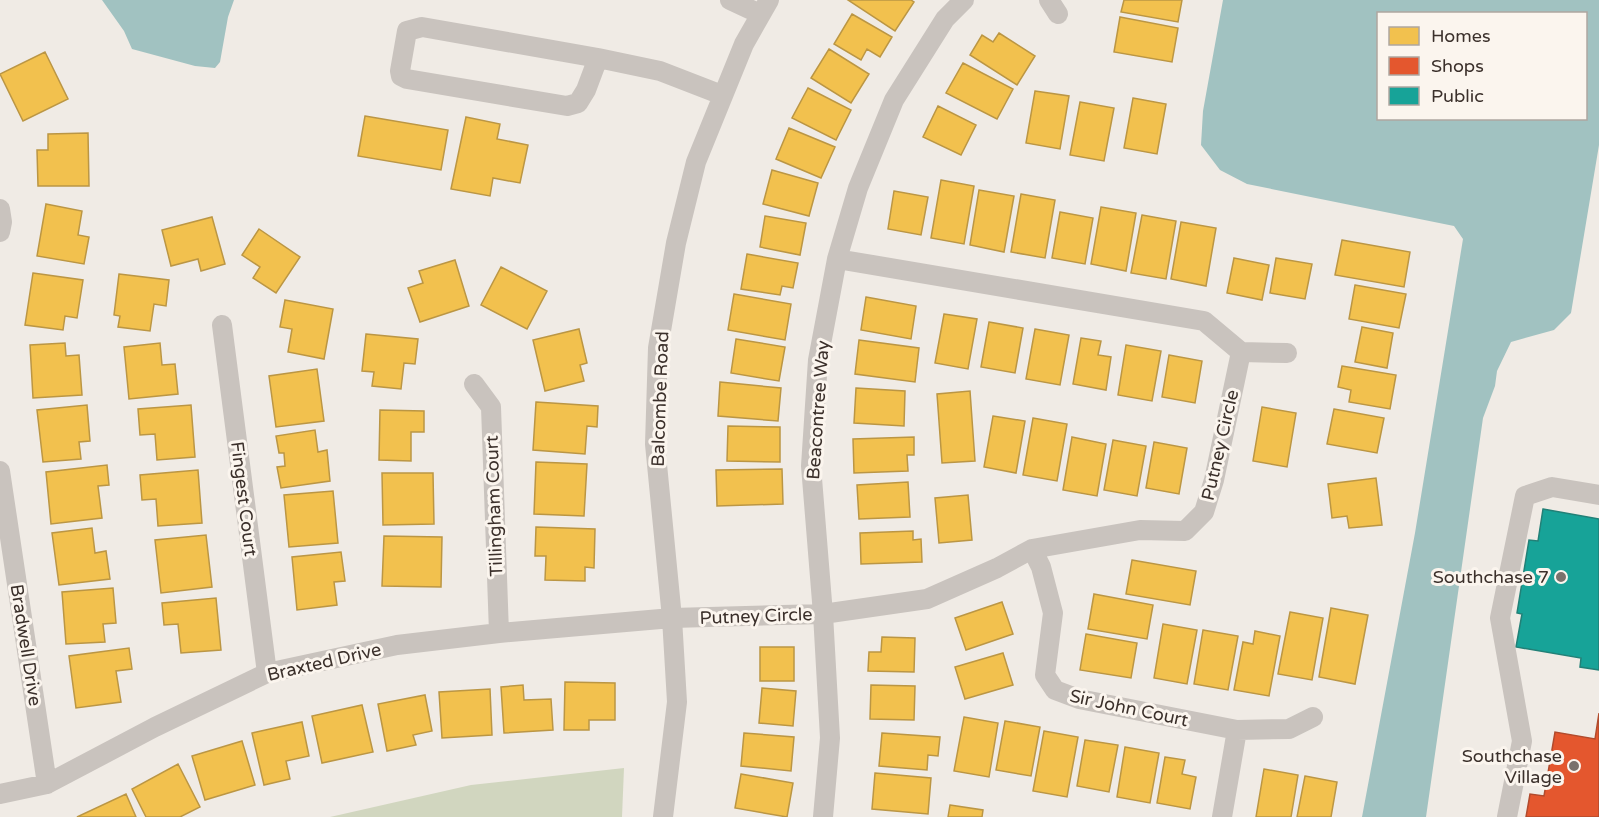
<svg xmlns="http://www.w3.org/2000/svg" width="1599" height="817" viewBox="0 0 1599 817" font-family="'Varela Round',sans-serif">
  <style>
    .green { fill: #d1d6bf }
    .water { fill: #a1c2c1; fill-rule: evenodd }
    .homes { fill: #f2c14e; stroke: #bb9644; stroke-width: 1.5 }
    .shops { fill: #e4572e; stroke: #b14b2d; stroke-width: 1.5 }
    .public { fill: #17a398; stroke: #228077; stroke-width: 1.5 }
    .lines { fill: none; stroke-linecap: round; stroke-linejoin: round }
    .minor { stroke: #c9c3be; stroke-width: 20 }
    .poi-dot { fill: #7a716c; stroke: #fbf5ee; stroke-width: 2 }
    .labels { text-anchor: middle; stroke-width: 6; stroke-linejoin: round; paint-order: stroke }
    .street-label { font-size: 18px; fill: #3b302b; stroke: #fbf5ee }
    .poi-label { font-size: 18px; fill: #3b302b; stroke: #fbf5ee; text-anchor: end }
  </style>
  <rect width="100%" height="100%" fill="#f0ebe5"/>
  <path class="green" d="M624,768L622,817H330L471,785Z"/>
  <path class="water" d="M102,0H234L228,17L220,62L215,68L195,66L132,49L124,31Z
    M1223,0H1599V145L1571,313L1554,330L1511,342L1497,371L1495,386L1483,418L1426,817H1362L1415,533L1463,239L1454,226L1247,184L1220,170L1201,145L1203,111ZM1378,14H1586V118H1378Z"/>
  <path class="homes" d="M848,0H911L914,2L895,31Z
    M1124,0H1182L1178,22L1121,12Z
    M852,14L892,37L880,57L867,49L861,60L834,44Z
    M1120,17L1178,28L1172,62L1114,52Z
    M999,33L1035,56L1017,85L970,55L982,35L993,42Z
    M829,49L869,74L851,103L811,78Z
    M45,52L68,99L23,121L0,74Z
    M963,63L1013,89L997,119L946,93Z
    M808,88L851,110L836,140L792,118Z
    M1035,91L1069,96L1060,149L1026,143Z
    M1133,98L1166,104L1157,154L1124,148Z
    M1080,102L1114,108L1104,161L1070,155Z
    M938,106L976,125L961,155L923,137Z
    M365,116L448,130L441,170L358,156Z
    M466,117L500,124L497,139L528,145L520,183L493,178L490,196L451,189Z
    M789,128L835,147L821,178L776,159Z
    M88,133L89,186H38L37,150H48V134Z
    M772,170L818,183L809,216L763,204Z
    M941,180L974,186L964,244L931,238Z
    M979,190L1014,196L1004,252L970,245Z
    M894,191L928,197L921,235L888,229Z
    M1021,194L1055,200L1045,258L1011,252Z
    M46,204L82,211L78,235L89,237L84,264L37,256Z
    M1101,207L1136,213L1126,271L1091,264Z
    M1060,212L1093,218L1085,264L1052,258Z
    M1142,215L1176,221L1166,279L1131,273Z
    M765,216L806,223L800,255L760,247Z
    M212,217L225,264L201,271L198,259L171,266L162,230Z
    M1181,222L1216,228L1206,286L1171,279Z
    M259,229L300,257L276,293L253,278L260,267L242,255Z
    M1342,240L1410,252L1404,287L1335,275Z
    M747,254L798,263L793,288L782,286L780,295L741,289Z
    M1234,258L1269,265L1262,300L1227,293Z
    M1276,258L1312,264L1305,299L1270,293Z
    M455,260L469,306L420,322L408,288L423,283L419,271Z
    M501,267L547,291L527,329L481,305Z
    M33,273L83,280L77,318L65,316L63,330L25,325Z
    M119,274L169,280L166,306L154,304L150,331L118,327L120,316L114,315Z
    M1355,285L1406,294L1399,328L1349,319Z
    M734,294L791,304L785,340L728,330Z
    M866,297L916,306L911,339L861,330Z
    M285,300L333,309L324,359L288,352L292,329L280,327Z
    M944,314L977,319L968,369L935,363Z
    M989,322L1023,328L1015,373L981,367Z
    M1362,327L1393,333L1387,368L1355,362Z
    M579,329L587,363L580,365L584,381L545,391L533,340Z
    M1035,329L1069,335L1060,385L1026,379Z
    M366,334L418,339L415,364L404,363L401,389L372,386L374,372L362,371Z
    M1081,338L1101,341L1098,355L1111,357L1106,390L1073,384Z
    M736,339L785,347L779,381L731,373Z
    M859,340L919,348L915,382L855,374Z
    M65,343L66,356L79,355L82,395L33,398L30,345Z
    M160,343L162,365L175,364L178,394L129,399L124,347Z
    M1126,345L1161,351L1152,401L1118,395Z
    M1169,355L1202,361L1195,403L1162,397Z
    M1342,366L1396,375L1390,409L1349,402L1351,390L1338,387Z
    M317,369L324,421L276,427L269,376Z
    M720,382L781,388L778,421L718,416Z
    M856,388L905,391L904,426L854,423Z
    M970,391L975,461L942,463L937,394Z
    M536,402L598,406L597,427L587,426L585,454L533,450Z
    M87,405L90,441L79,442L81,459L43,462L37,410Z
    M191,405L195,457L157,460L155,434L140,435L138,409Z
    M1262,407L1296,413L1287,467L1253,461Z
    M1334,409L1384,418L1377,453L1327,444Z
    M380,410L424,411V432H411V461L379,460Z
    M993,416L1025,421L1016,473L984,467Z
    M1033,418L1067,424L1057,481L1023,475Z
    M728,426L780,427V462L727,461Z
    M315,430L318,452L327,450L330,481L281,488L277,467L285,466L284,453H279L276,436Z
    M914,437V455H907L908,471L854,473L853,439Z
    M1072,437L1106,444L1097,496L1063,490Z
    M1113,440L1146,446L1137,496L1104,490Z
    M1154,442L1187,448L1179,494L1146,488Z
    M536,462L587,464L584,516L534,514Z
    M107,465L109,485L98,486L102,518L51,524L46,472Z
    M782,469L783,504L717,506L716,470Z
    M198,470L202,523L158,526L156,499L142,500L140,475Z
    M382,473H433L434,524L383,525Z
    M1376,478L1382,525L1349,528L1347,516L1332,518L1328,484Z
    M908,482L910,517L859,519L857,485Z
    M333,491L338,543L289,547L284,495Z
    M968,495L972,540L939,543L935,498Z
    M536,527L595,529L594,568L585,567V581L545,580L546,556H535Z
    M92,528L95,553L106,551L110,579L59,585L52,533Z
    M913,531V540L921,539L922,562L861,564L860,533Z
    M206,535L212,587L161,593L155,540Z
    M384,536L442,537L441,587L382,586Z
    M341,552L345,581L334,582L337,605L297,610L292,557Z
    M1132,560L1196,571L1190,605L1126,594Z
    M113,588L116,623L103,624L105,642L66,644L62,592Z
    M1094,594L1153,605L1147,639L1088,629Z
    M216,598L221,650L181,653L178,624L164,625L162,603Z
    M1002,602L1013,634L966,650L955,618Z
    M1331,608L1368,615L1355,684L1319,677Z
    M1290,612L1323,618L1312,680L1278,674Z
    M1163,624L1197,630L1187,684L1154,678Z
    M1203,630L1238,636L1228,690L1194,684Z
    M1255,631L1280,636L1269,696L1234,690L1243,642L1253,644Z
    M1086,634L1137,643L1131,678L1080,670Z
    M882,637L915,638L914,672L868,671L869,652H881Z
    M760,647H794V681H760Z
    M129,648L132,669L116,671L121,702L76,708L69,656Z
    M1003,653L1013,685L965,699L955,667Z
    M565,682L615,683V720H589V730H564Z
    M523,685L524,700L551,699L553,730L504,733L501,687Z
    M871,685L915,686L914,720L870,719Z
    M762,688L796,691L793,726L759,723Z
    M490,689L492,735L442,738L439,692Z
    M425,695L432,731L413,735L416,745L387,751L378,704Z
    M362,705L373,752L322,763L312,716Z
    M964,717L998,723L989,777L954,771Z
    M1005,721L1040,727L1031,776L996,770Z
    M302,722L309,756L286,761L290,779L264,785L252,733Z
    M1044,731L1078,737L1067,797L1033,791Z
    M744,733L794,737L791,771L741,766Z
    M882,733L940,737L938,756L928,755L927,770L879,766Z
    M1085,740L1118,745L1109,792L1077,786Z
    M242,741L255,785L205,800L192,756Z
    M1125,747L1159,753L1150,803L1117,797Z
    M1165,757L1185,760L1182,774L1196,777L1190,809L1157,803Z
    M178,764L200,807L180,817H146L132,789Z
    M1264,769L1298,775L1291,817H1256Z
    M875,773L931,778L928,814L872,809Z
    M741,774L793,783L787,817L735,808Z
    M1305,776L1337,782L1331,817H1297Z
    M126,794L136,817H77Z
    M950,805L983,810L982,817H948Z"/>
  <path class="shops" d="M1599,713V817H1526L1530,794L1544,796L1555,732L1595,739Z"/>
  <path class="public" d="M1543,509L1599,519V670L1580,667L1581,658L1516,647L1522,614L1517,613L1529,540L1538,541Z"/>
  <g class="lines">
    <path class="minor" d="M730,0L760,14
      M1049,0L1058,14
      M598,58L586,90L578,103L567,106L407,79L401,76L400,71L407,31L422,27L598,58L660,71L722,95
      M0,209L2,222L0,232
      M222,325L267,673
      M1241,352L1287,353
      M474,384L491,407L499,633
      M0,471L47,784
      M1032,549L1041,567L1053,613L1045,675L1055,690L1079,699L1237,730L1289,729L1313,717
      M0,794L47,784L155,727L267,673L397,645L499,633L672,618L823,614L927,599L997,568L1032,549L1140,530L1185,531L1204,512L1214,480L1241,352L1204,321L837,259
      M663,817L677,702L672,618L655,444L658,348L676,243L696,162L744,44L769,0
      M823,817L830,738L823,614L811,466L818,360L837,259L858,188L894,100L945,19L964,0
      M1222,817L1237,730
      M1507,817L1522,741L1500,618L1525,496L1552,487L1599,495"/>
  </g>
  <g class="poi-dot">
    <circle cx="1561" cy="577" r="6"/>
    <circle cx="1574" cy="766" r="6"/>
  </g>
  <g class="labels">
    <g class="street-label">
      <text transform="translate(660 399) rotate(-88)" y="6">Balcombe Road</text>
      <text transform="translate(818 410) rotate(-86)" y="6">Beacontree Way</text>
      <text transform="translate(1220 445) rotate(-77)" y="6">Putney Circle</text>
      <text transform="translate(244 499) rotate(83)" y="6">Fingest Court</text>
      <text transform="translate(494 506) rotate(-92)" y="6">Tillingham Court</text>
      <text transform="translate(756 616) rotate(-2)" y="6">Putney Circle</text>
      <text transform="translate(26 645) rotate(81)" y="6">Bradwell Drive</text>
      <text transform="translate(324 662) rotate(-13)" y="6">Braxted Drive</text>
      <text transform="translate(1129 708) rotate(12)" y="6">Sir John Court</text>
    </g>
    <g class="poi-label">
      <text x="1549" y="583">Southchase 7</text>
      <text x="1562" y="762">Southchase<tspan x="1562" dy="21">Village</tspan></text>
    </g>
  </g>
  <rect x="1377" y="12" width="210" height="108" fill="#fbf5ee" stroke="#aea6a0" stroke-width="1.5"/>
  <rect x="1389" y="27" width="30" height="18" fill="#f2c14e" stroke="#aea6a0" stroke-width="1.5"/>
  <text x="1431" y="42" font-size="18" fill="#3b302b">Homes</text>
  <rect x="1389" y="57" width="30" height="18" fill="#e4572e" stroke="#aea6a0" stroke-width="1.5"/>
  <text x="1431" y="72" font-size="18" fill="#3b302b">Shops</text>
  <rect x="1389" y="87" width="30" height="18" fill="#17a398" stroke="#aea6a0" stroke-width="1.5"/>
  <text x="1431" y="102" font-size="18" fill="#3b302b">Public</text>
</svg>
